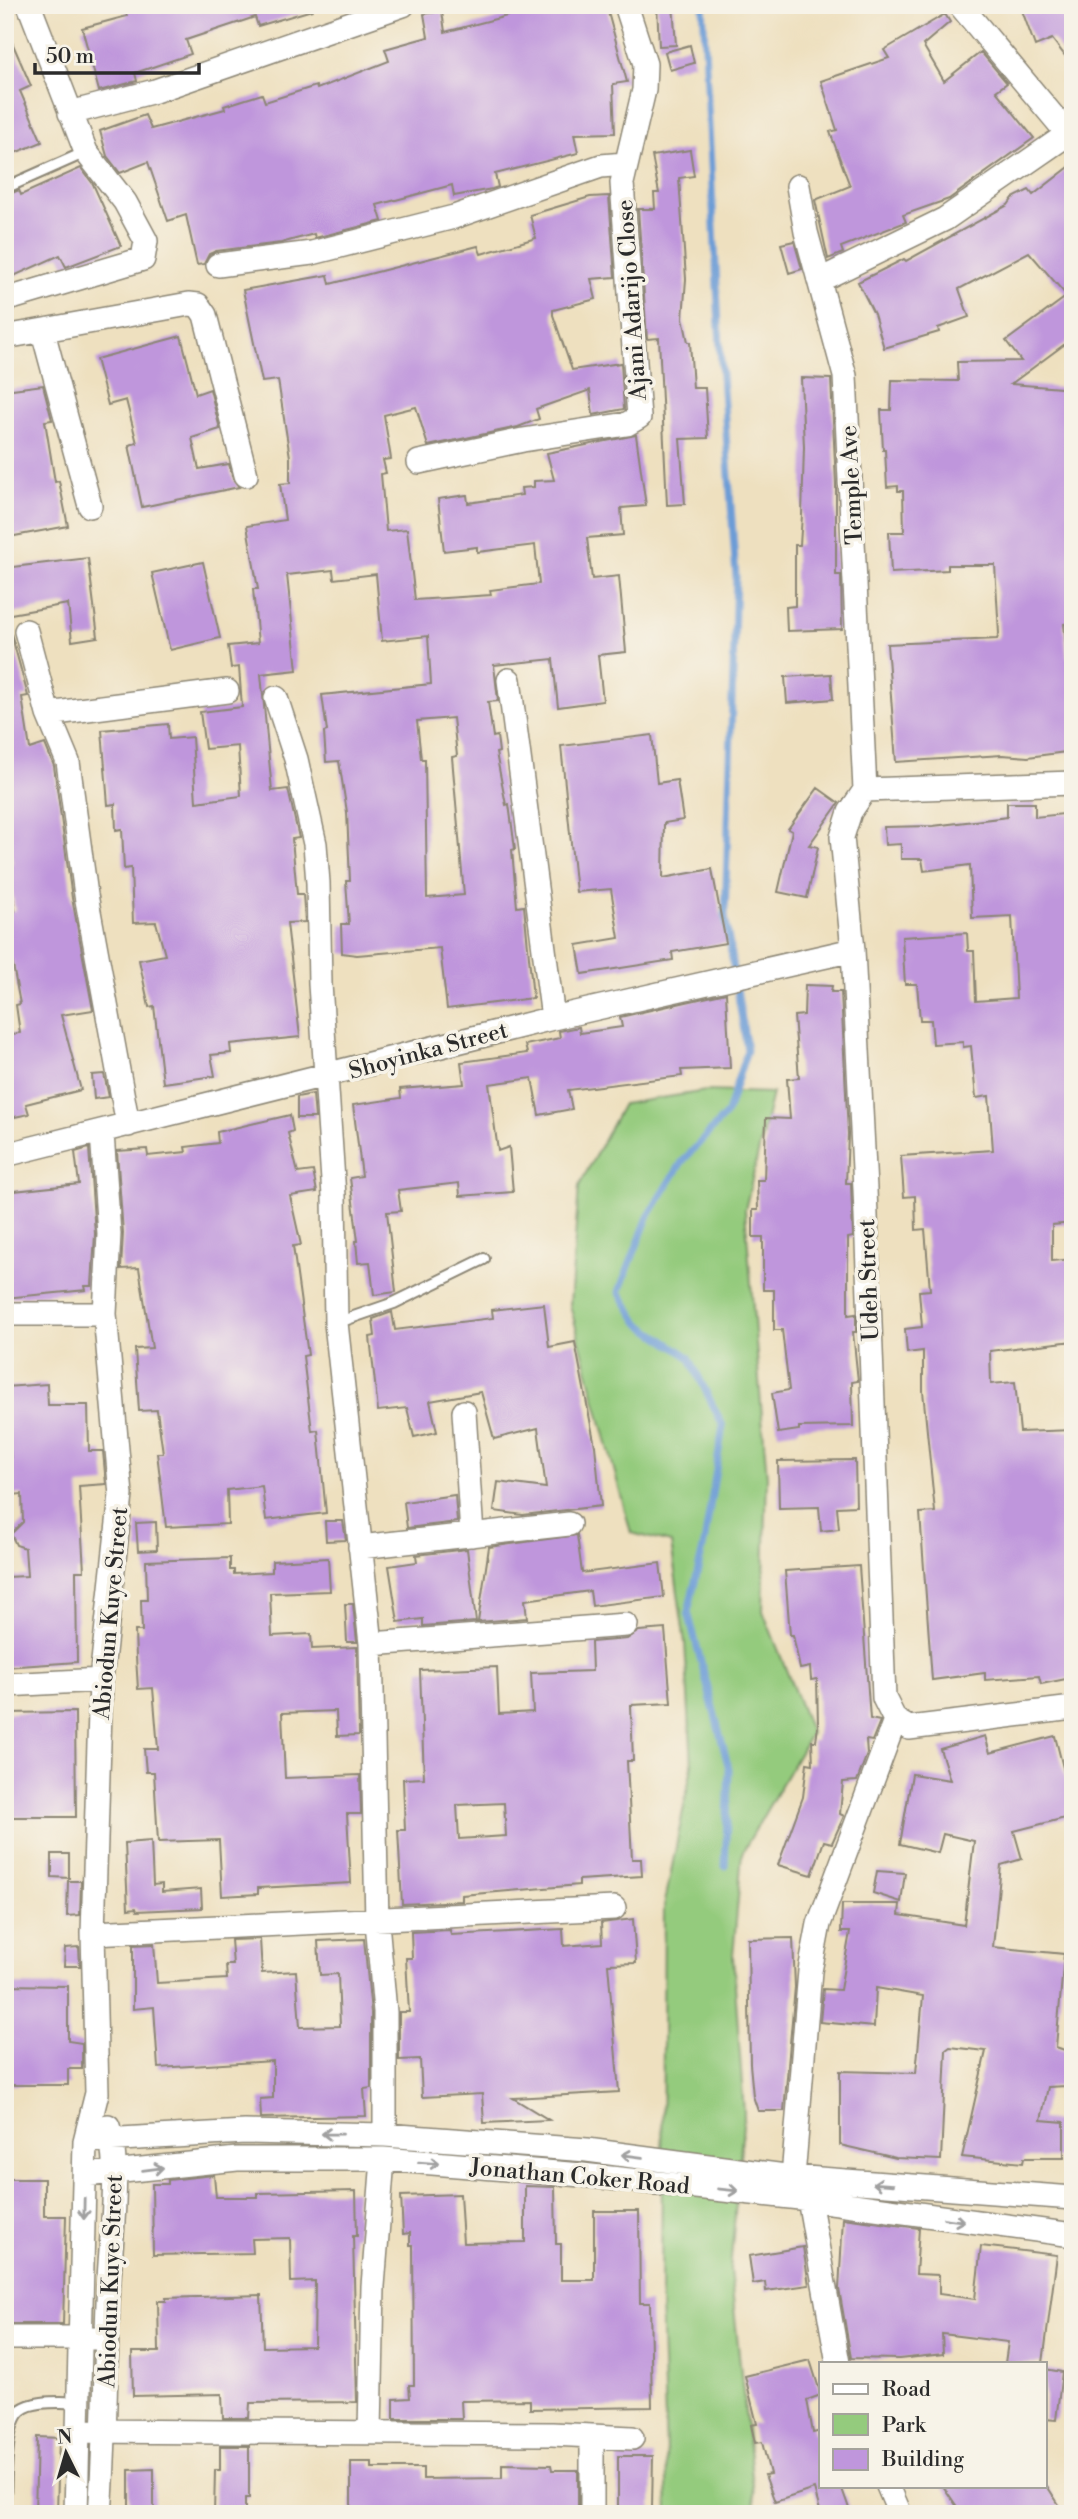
<svg xmlns="http://www.w3.org/2000/svg" width="1078" height="2519" viewBox="0 0 1078 2519" font-family="'Libre Bodoni',serif">
  <style>
    .green { fill: #94cb7d; stroke: #607b54; stroke-width: 2 }
    .lines { fill: none; stroke-linecap: round; stroke-linejoin: round }
    .stream { stroke: #6c9cd6; stroke-width: 7 }
    .building { fill: #bf96dc; fill-rule: evenodd }
    .service-casing { stroke: #8c8675; stroke-width: 14 }
    .minor-casing { stroke: #8c8675; stroke-width: 26 }
    .service { stroke: #fff; stroke-width: 10 }
    .minor { stroke: #fff; stroke-width: 23 }
    .oneway { stroke: #a0a0a0 }
    .labels { text-anchor: middle; stroke-width: 7; stroke-linejoin: round; paint-order: stroke }
    .street-label { font-size: 23px; fill: #2b2b2b; stroke: #f7f3e8 }
  </style>
  <rect width="100%" height="100%" fill="#f7f3e8"/>
  <filter id="ink" filterUnits="userSpaceOnUse"><feTurbulence type="fractalNoise" baseFrequency=".0143" numOctaves="2"/><feDisplacementMap in="SourceGraphic" scale="14" xChannelSelector="R" yChannelSelector="G"/><feConvolveMatrix kernelMatrix="1 2 1 2 8 2 1 2 1" color-interpolation-filters="sRGB"/></filter>
  <filter id="wash" filterUnits="userSpaceOnUse"><feTurbulence type="fractalNoise" baseFrequency=".00686" numOctaves="4" result="noise"/><feDisplacementMap in="SourceGraphic" scale="28" xChannelSelector="R" yChannelSelector="G"/><feGaussianBlur stdDeviation="1.57" result="paint"/><feColorMatrix in="noise" values="0 0 0 0 0 0 0 0 0 0 0 0 0 0 0 0 0 1.4 0 .05"/><feComposite in="paint" operator="in"/></filter>
  <g filter="url(#wash)">
    <rect width="100%" height="100%" fill="#eee0bf"/>
    <path class="green" d="M706,1091L772,1093L745,1210L767,1477L763,1611L811,1733L742,1853L733,1956L744,2113L730,2270L756,2514H668L661,2301L664,1907L692,1766L685,1643L671,1543L631,1533L570,1305L579,1186L623,1104Z"/>
    <g class="lines">
      <path class="stream" d="M703,5L720,347L736,577L725,916L747,1050L727,1113L682,1162L648,1217L619,1292L639,1323L689,1357L723,1426L704,1544L688,1612L729,1769L725,1866"/>
    </g>
    <g id="blocks">
      <path class="building" d="M123,5H312V10L258,26L255,17L186,40L191,54L135,73L137,81L99,91L82,28L127,16Z
        M504,5H606L627,82L613,84L615,133L574,134L578,153L495,174L498,187L492,189L454,196L452,185L377,205L382,221L315,238L314,234L281,243L216,251L209,254L204,264L197,265L186,215L168,221L148,162L120,173L107,156L100,131L145,115L151,129L225,109L224,106L262,94L265,102L316,86L317,89L389,61L385,49L428,37L424,14L442,11L445,32L507,16Z
        M657,5H673L676,45L659,46Z
        M1020,5H1073V66L1052,39L1035,46Z
        M945,14L950,22L923,45L944,81L981,52L1007,83L996,91L1034,138L949,199L903,215L906,222L841,247L843,253L828,259L815,200L850,186L830,132L837,130L821,81L889,58L884,50Z
        M5,26L31,86L20,91L42,142L5,157Z
        M690,45L694,63L670,70L665,52Z
        M690,150L694,176L679,178L686,279L683,318L688,342H690L693,388H705L708,438L680,439L685,504L667,505L659,338L647,339L638,209H655L654,193H659L652,156Z
        M1073,164V338L1011,384L1073,389V623L1064,624L1067,657H1073V751L1028,757L1002,755L896,762L887,644L997,639L999,634L995,565H948V570L891,573L889,532H904L903,491H898V486L887,487L885,450H883L881,410H891L892,380L958,381L957,362L1021,361L1006,341L1067,296L1029,252L959,289L969,317L938,328L939,332L884,348L874,314L858,282L904,259L906,261L1008,205L1013,198L1029,190L1033,195Z
        M81,168L93,184L121,246L66,267L60,255L5,280V196L19,190L21,195Z
        M609,196L615,277L591,279L596,299L553,310V315L572,370L621,363L624,409L593,415L590,390L536,409L539,419L518,427L428,446L416,407L384,415L391,459L383,460L386,473L381,474L386,531L407,529L415,600L491,595L490,590L539,584L535,545L477,552V547L444,551L438,499L467,495L468,503L522,495L521,488L534,487V481L554,480L547,453L636,435L646,506L621,508L623,535L587,538L592,579L619,576L626,652L598,655L603,701L558,707L553,659L494,665L498,701L488,702L493,737L497,736L499,752L496,753L506,805L509,804L515,849L512,850L517,907L524,906L533,998L447,1009L440,948L357,955L342,953L341,924H349L346,881H350L347,812L339,761L326,762L324,732L327,731L322,695L431,684L428,636L382,641L376,574L334,579L333,570L287,575L297,670L261,674L272,791L288,789L299,838L292,839L297,894H303L305,922L287,923L300,1037L230,1044L231,1053L211,1055L215,1076L163,1083L154,1006L149,1007L139,960L165,955L156,922L133,923L131,868L124,869L122,829L116,830L115,804L108,805L102,730L168,724L169,739L192,737L196,802L241,796L238,746L205,749L200,712L242,707L239,667L231,668L228,646L258,643L253,589H258L247,526L285,520L280,484L290,483V457L278,380L262,382L243,290L328,275L330,284L478,246L481,254L536,238L530,215L590,197ZM453,718L457,756L452,757L464,895L427,898L425,759H421L417,721Z
        M794,241L802,269L789,273L781,244Z
        M181,336L196,394L210,389L220,429L192,438L199,469L229,464L233,479L239,487L142,507L129,445L137,443L126,400L108,405L96,359Z
        M801,378L831,379L836,484V575H841L842,629L787,631L786,607L795,606V545H800L802,515L804,447Z
        M43,385L52,420L45,421L55,482L59,481L68,526L9,537L5,520V390Z
        M88,558L98,637L72,641L68,604L5,615V568Z
        M203,562L220,638L170,650L152,573Z
        M5,633H11L28,696L22,697L30,749L45,744L54,766L72,898L93,1010L61,1015L81,1090L26,1104L29,1114L5,1119V1061H8L5,1035L20,1033L16,1005L20,1004L12,960L5,961V912L15,911L8,863H13L5,831Z
        M831,674L833,699L787,703L785,677Z
        M652,735L657,783L677,780L683,820L664,823L663,878L712,869L726,943L672,952L673,960L582,974L577,945L619,938L611,889L576,892L561,746Z
        M818,788L839,803L809,845L818,847L807,898L778,892L792,831L788,829Z
        M1007,803H1035V817L1073,813V1223L1052,1225V1261L1073,1259V1341L990,1351L991,1384L1015,1382L1020,1432L1073,1430V1596L1068,1597L1073,1660H1067L1071,1678L1041,1684L1039,1676L985,1680V1673L932,1680L920,1513L935,1512L923,1391V1351L907,1353L905,1329L922,1327L919,1291L930,1290L925,1229L916,1230L915,1196L904,1197L901,1156L993,1150L989,1096L976,1098L971,1046L963,1047V1042L933,1044L931,1020H920L917,984H905L902,937L967,933L968,951H974L976,1001L1016,998L1012,916L972,918L970,865L924,871L922,859H901V844L885,845L884,827L933,826L1007,817Z
        M805,985L832,986L831,992H841L848,1134L846,1183H851L853,1237L848,1238V1315L856,1314V1332H853L858,1381L852,1382L853,1426L799,1427V1430L778,1433L772,1393L789,1390L782,1330H774V1290H763V1237H753V1210H758L757,1180H764L766,1118L790,1119L787,1079L799,1078L794,1016L804,1015Z
        M726,993L730,1068L681,1070L682,1076L568,1090L572,1109L539,1115L532,1078L489,1084L498,1151L509,1147L513,1192L460,1196L459,1183L398,1190L401,1211L387,1212L396,1292L374,1295L370,1262L358,1263L356,1241H358L350,1178L362,1176L353,1105L401,1098L400,1089L464,1084L461,1062L527,1053L525,1045L560,1038L559,1031L579,1027L580,1033L622,1027L620,1017Z
        M104,1074L109,1097L94,1099L92,1075Z
        M313,1094L315,1118H297V1097Z
        M290,1115L293,1131L288,1133L298,1173L313,1171L317,1192L290,1196L301,1245L293,1246L308,1355L303,1356L312,1431L318,1430L326,1513L266,1520L262,1486L227,1490L228,1524L166,1527L157,1453H163L157,1410L139,1411L135,1349L152,1348L139,1268L121,1269L123,1233L117,1151L147,1149L148,1156L186,1152L185,1147L218,1143L217,1132Z
        M89,1148L95,1234L92,1286H85L86,1290L5,1298V1242H9L5,1192L79,1184L75,1152Z
        M544,1304L549,1347L575,1342L595,1446L601,1506L523,1515L494,1511L498,1482L546,1488L538,1428L494,1439L481,1392L430,1401L437,1432L414,1437L407,1408L378,1411L370,1337L375,1336L373,1319L392,1312L395,1330L493,1318L492,1310Z
        M47,1384L48,1405H88L89,1451H103L106,1484L79,1486L84,1571H76L77,1662L5,1667V1577L27,1576L25,1548L16,1545L11,1534L23,1522L22,1494L12,1495L10,1449H5V1387Z
        M855,1460L856,1506L837,1507L839,1529L821,1531L819,1507L779,1508L778,1461Z
        M455,1495L457,1522L407,1528L404,1502Z
        M325,1521H343L346,1540L326,1541Z
        M156,1522L157,1550L138,1551L136,1523Z
        M577,1535L582,1573L660,1563L664,1597L592,1606L590,1591L525,1600L527,1618L478,1622L489,1547Z
        M467,1549L476,1622L423,1626V1619L398,1622L389,1566L417,1562L416,1555Z
        M230,1558V1570H234V1574L272,1572V1561L328,1558L330,1591L270,1593L272,1636L311,1634L312,1649L357,1647L359,1735L337,1736L336,1711L282,1713L285,1778L360,1775L361,1814H347L351,1883L258,1888V1894L222,1896L219,1840L158,1842L154,1772H146L144,1749H158L153,1688L138,1689L136,1657L135,1631H142L141,1600H147L146,1561Z
        M859,1566L870,1719L880,1721L872,1741L866,1740L867,1754L857,1781L843,1782L840,1814L844,1816L832,1843L824,1841L812,1875L778,1865L803,1797L807,1763L813,1764L812,1741H816L818,1726L817,1679L811,1680L810,1667L800,1669L793,1635H790L785,1571Z
        M345,1604H353L357,1642H347Z
        M665,1629L671,1703L631,1705L633,1761H627L632,1859H641L642,1876L579,1880V1885L462,1895V1901L402,1904L398,1830H405L403,1779L424,1778L420,1670L497,1667L499,1714L533,1712L531,1673L592,1671L591,1642L627,1639L639,1631ZM504,1803L506,1836L459,1839L457,1805Z
        M75,1712L76,1817H5V1713Z
        M985,1736L990,1753L1055,1736L1073,1807V1816L1014,1831L1022,1859L1001,1865L993,1947L1064,1954L1056,2047L1073,2053L1066,2086L1048,2087L1041,2120L1064,2122V2158H1024L1023,2163L962,2157L986,2051L950,2047L946,2050L941,2160L896,2158L840,2145V2071L916,2073L923,1996L876,1988L874,2027L820,2022L823,1989L840,1990L850,1932H841L842,1904H900L899,1915L964,1925L974,1841L943,1834L938,1853L900,1844L912,1774L950,1780L940,1749Z
        M151,1841L153,1885L162,1884V1892L201,1889L202,1908L137,1911L136,1908L128,1909L125,1843Z
        M52,1854H69V1878L52,1877Z
        M877,1871L905,1873L901,1902L873,1893Z
        M68,1881H81L80,1915L67,1916Z
        M633,1919L636,1963L608,1964L619,2092L513,2098L549,2120L484,2123L482,2094L422,2097L420,2059L399,2060V2012H409L406,1958H412L411,1932L450,1930L451,1935L563,1929L564,1946L602,1943L601,1923Z
        M793,1938L795,1987L784,2111H758L753,2096L750,2064L748,1939Z
        M260,1939L262,1973L296,1971L300,2027L340,2026L338,1974L320,1975L318,1941L364,1939L371,2013V2088L364,2089L366,2116L261,2118L260,2099L273,2098V2061L158,2068L154,2007L133,2009V1945L154,1944L157,1983L227,1979L226,1965H233L231,1940Z
        M79,1947L80,1966H64L65,1948Z
        M5,1985L68,1986V2041L82,2043V2069H68V2085H5Z
        M214,2175L216,2197H258V2193L356,2191L357,2236H353L357,2402L250,2403L249,2418H223L222,2394L133,2396L132,2352H159L158,2301H166V2298L261,2295L263,2347L314,2346L315,2281L291,2282L290,2238L252,2239L253,2253L153,2255L152,2184H168V2180Z
        M5,2179H44V2216H66L63,2324H8Z
        M525,2186L555,2187L556,2244H561V2280H594V2211H639L640,2303H650L652,2407L530,2409V2400L461,2401L462,2419H394V2399L410,2398L409,2385H414L413,2245H410V2233L403,2234L401,2196L460,2194L463,2243L525,2242Z
        M843,2218L919,2228L916,2274L939,2275V2294L975,2299L981,2246L1057,2255L1043,2363H1005L1008,2342L942,2334L943,2354L899,2359L851,2358L839,2289Z
        M803,2247L809,2285L766,2291L765,2282L753,2284L749,2256Z
        M810,2360L821,2395L807,2400L813,2433L821,2431V2486H841L851,2514H821L814,2489L775,2502L765,2475L770,2474L762,2442L755,2443L751,2425L757,2424L745,2376Z
        M1045,2369L1062,2372L1056,2420L1045,2419Z
        M37,2437L59,2438L57,2514H35Z
        M220,2446H249V2498H245V2514H214L215,2470H220Z
        M618,2456H653L652,2509H648V2514H618Z
        M351,2462H372V2468H423V2479L502,2478V2464L551,2465L552,2470H578V2514H351Z
        M154,2469V2514H129V2470Z
        M943,2486H1047L1065,2514H962Z"/>
    </g>
  </g>
  <g filter="url(#ink)">
    <use href="#blocks" fill-opacity="0" stroke="#8c8675" stroke-width="2"/>
    <g class="lines">
      <defs>
        <path id="service" d="M5,188L86,152
          M336,1323L394,1303L484,1259
          M5,2500C6,2479 5,2423 21,2410C35,2399 64,2403 80,2402"/>
        <path id="minor" d="M960,5L1073,140
          M70,113L155,91L403,5
          M798,186L806,232L845,376L865,790
          M218,265L312,253L454,217L601,166L625,164
          M820,280L945,219L1068,134
          M5,300L143,259L146,241L125,202L86,152L29,5
          M43,332L90,506
          M5,337L189,304L198,305L205,315L246,475
          M419,462L523,440L627,424L639,417L622,183L644,90L645,64L626,5
          M26,631L48,714L68,762L86,895L128,1125
          M509,680L553,1018
          M276,698L296,759L315,844L318,883L320,984L334,1196L336,1323L371,1644L377,1922L385,2012V2135
          M48,714L227,691
          M5,1155L553,1018L853,950
          M5,1314H105
          M464,1412L472,1535
          M360,1547L569,1524
          M371,1644L626,1625
          M5,1685L101,1680
          M895,1720L884,1698L865,1189L853,950L842,837L850,812L865,790L1073,783
          M895,1720L909,1728L1073,1708
          M93,1933L614,1908
          M85,2141L245,2132L385,2135L587,2150L793,2177L1073,2198
          M85,2175L237,2159H383L582,2175L809,2199L1073,2235
          M793,2177L810,1971L819,1924L895,1720
          M809,2199L838,2363
          M5,2338H96
          M80,2431L552,2434L632,2438
          M370,2432L373,2286L383,2159
          M592,2436V2514
          M888,2486L900,2514
          M76,2514L85,2141L97,2093L93,1933L101,1680L121,1495L105,1314L109,1234L102,1133
          M100,2514C106,2436 105,2358 109,2280C111,2237 121,2164 108,2126"/>
      </defs>
      <use href="#service" class="service-casing"/>
      <use href="#minor" class="minor-casing"/>
      <use href="#service" class="service"/>
      <use href="#minor" class="minor"/>
    </g>
    <defs><path id="oneway-shaft" d="M-6 0H5M1.5-3L5.5 0L1.5 3" fill="none" stroke-width="1.6" stroke-linecap="round" stroke-linejoin="round" transform="scale(1.75)"/></defs>
    <g class="oneway">
      <use href="#oneway-shaft" transform="translate(332 2134) rotate(-179)"/>
      <use href="#oneway-shaft" transform="translate(632 2156) rotate(-172)"/>
      <use href="#oneway-shaft" transform="translate(429 2163) rotate(4)"/>
      <use href="#oneway-shaft" transform="translate(153 2169) rotate(-7)"/>
      <use href="#oneway-shaft" transform="translate(883 2184) rotate(-176)"/>
      <use href="#oneway-shaft" transform="translate(728 2190) rotate(6)"/>
      <use href="#oneway-shaft" transform="translate(84 2209) rotate(91)"/>
      <use href="#oneway-shaft" transform="translate(954 2220) rotate(8)"/>
    </g>
  </g>
  <g class="labels">
    <g class="street-label">
      <text transform="translate(631 300) rotate(-94)" y="8">Ajani Adarijo Close</text>
      <text transform="translate(851 485) rotate(-93)" y="8">Temple Ave</text>
      <text transform="translate(428 1050) rotate(-15)" y="8">Shoyinka Street</text>
      <text transform="translate(868 1280) rotate(-92)" y="8">Udeh Street</text>
      <text transform="translate(110 1613) rotate(-85)" y="8">Abiodun Kuye Street</text>
      <text transform="translate(580 2176) rotate(5)" y="8">Jonathan Coker Road</text>
      <text transform="translate(110 2281) rotate(-88)" y="8">Abiodun Kuye Street</text>
    </g>
  </g>
  <rect width="1078" height="2519" fill="none" stroke="#f7f3e8" stroke-width="28"/>
  <rect x="819" y="2362" width="228" height="126" fill="#f7f3e8" stroke="#a5a39c" stroke-width="2"/>
  <rect x="833" y="2384" width="35" height="10" fill="#ffffff" stroke="#a5a39c" stroke-width="2"/>
  <text x="882" y="2396" font-size="21" fill="#2b2b2b">Road</text>
  <rect x="833" y="2414" width="35" height="21" fill="#94cb7d" stroke="#a5a39c" stroke-width="2"/>
  <text x="882" y="2432" font-size="21" fill="#2b2b2b">Park</text>
  <rect x="833" y="2449" width="35" height="21" fill="#bf96dc" stroke="#a5a39c" stroke-width="2"/>
  <text x="882" y="2466" font-size="21" fill="#2b2b2b">Building</text>
  <g transform="translate(66 2453) rotate(355)" stroke="#f7f3e8" stroke-width="5" paint-order="stroke">
  <path d="M0-5L12 26L0 18L-12 26Z" fill="#2b2b2b"/>
  <text y="-10" font-size="19" font-weight="bold" text-anchor="middle" fill="#2b2b2b">N</text>
  </g>
  <path d="M35 63v10h164v-10" fill="none" stroke="#2b2b2b" stroke-width="3.5"/>
  <text x="46" y="63" font-size="21" fill="#2b2b2b" stroke="#f7f3e8" stroke-width="5" paint-order="stroke">50 m</text>
</svg>
